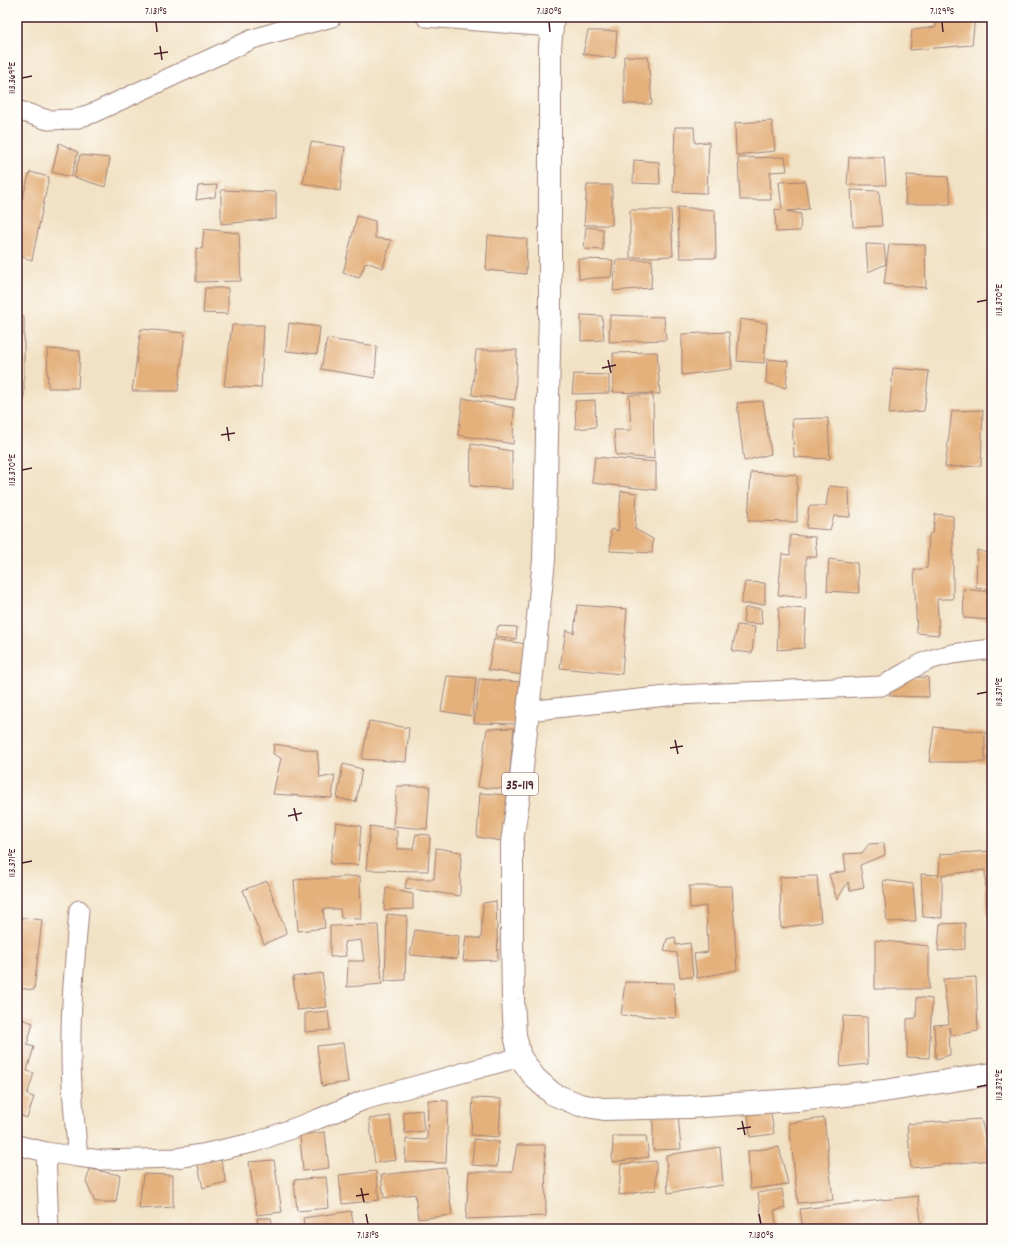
<svg xmlns="http://www.w3.org/2000/svg" width="1009" height="1246" viewBox="0 0 1009 1246" font-family="Dekko,sans-serif">
  <style>
    .building { fill: #e4b07b }
    .lines { fill: none; stroke-linecap: round; stroke-linejoin: round }
    .minor-casing { stroke: #9e8078; stroke-width: 21 }
    .primary-casing { stroke: #9e8078; stroke-width: 24 }
    .minor { stroke: #fff; stroke-width: 19 }
    .primary { stroke: #fff; stroke-width: 22 }
    .ticks { fill: none; stroke: #4a1f2b; stroke-width: 1.5 }
    .labels { text-anchor: middle; stroke-width: 3.5; stroke-linejoin: round; paint-order: stroke }
    .shield { fill: #fdfcf7; stroke: #806168; stroke-width: 1 }
    .shield-label { font-size: 13px; font-weight: bold; fill: #4a1f2b }
    .neatline { fill: none; stroke: #4a1f2b; stroke-width: 1.5 }
    .ticks-label { font-size: 10px; text-anchor: middle; fill: #4a1f2b }
  </style>
  <rect width="100%" height="100%" fill="#fdfcf7"/>
  <filter id="ink" filterUnits="userSpaceOnUse"><feTurbulence type="fractalNoise" baseFrequency=".025" numOctaves="2"/><feDisplacementMap in="SourceGraphic" scale="8" xChannelSelector="R" yChannelSelector="G"/><feConvolveMatrix kernelMatrix="1 2 1 2 8 2 1 2 1" color-interpolation-filters="sRGB"/></filter>
  <filter id="wash" filterUnits="userSpaceOnUse"><feTurbulence type="fractalNoise" baseFrequency=".012" numOctaves="4" result="noise"/><feDisplacementMap in="SourceGraphic" scale="16" xChannelSelector="R" yChannelSelector="G"/><feGaussianBlur stdDeviation="0.9" result="paint"/><feColorMatrix in="noise" values="0 0 0 0 0 0 0 0 0 0 0 0 0 0 0 0 0 1.4 0 .05"/><feComposite in="paint" operator="in"/></filter>
  <g filter="url(#wash)">
    <rect width="100%" height="100%" fill="#f2e2c5"/>
    <g id="blocks">
      <path class="building" d="M937,17H975L972,45L910,50L912,30L936,27Z
        M588,31H617L615,58L583,54Z
        M624,56L648,57L652,104H624Z
        M772,121L775,151L736,155L735,123Z
        M675,127H694L695,143L709,142L707,193L673,192Z
        M311,142L345,147L340,191L303,183Z
        M59,143L78,152L71,177L52,172Z
        M80,155L110,158L105,187L74,177Z
        M785,157L787,171L770,172L771,200H740L738,158Z
        M849,157H884L886,185H847Z
        M634,160L659,162L660,184L633,183Z
        M30,172L49,177L32,260L17,256V217Z
        M907,175L948,177L951,204H905Z
        M805,181L809,209L787,211L801,214L800,231L776,232L775,209L782,210L779,182Z
        M217,185L215,197L196,200L198,186Z
        M587,185H612V225H584Z
        M221,190L276,192V219L221,224Z
        M851,190L879,191L882,226L853,227Z
        M677,207L715,210L716,258H680Z
        M630,210H671L673,256L630,258Z
        M357,216L375,221V238L391,240L383,268L366,262L359,278L343,273Z
        M586,227L603,229V250L584,249Z
        M204,229L239,233L241,281L196,282V248L202,249Z
        M488,235L527,239L526,274L486,270Z
        M866,244L884,245L886,264L868,272Z
        M889,244L925,245L926,288L884,284Z
        M578,259L613,260L611,277L579,279Z
        M616,260H652L651,288L613,291Z
        M205,288H228V314L203,313Z
        M581,315L602,316L604,340L581,341Z
        M610,315L664,317L666,340L609,342Z
        M17,317H24V401H17Z
        M740,319L767,323L764,363L737,361Z
        M289,323L320,327L317,354L286,351Z
        M232,325H264L261,388L224,386Z
        M141,329L185,333L178,391H132Z
        M729,332L732,369L682,375V334Z
        M327,339L377,346L375,378L321,369Z
        M47,349L80,351L78,388H48Z
        M476,350H517L515,400L472,395Z
        M657,352L660,394L613,392V353Z
        M767,359L788,361L786,388L766,383Z
        M893,368L929,371L924,411L889,414Z
        M574,374L609,375V393L572,394Z
        M629,395H653L654,459L616,455L614,430H631Z
        M463,398L514,408L513,444L458,435Z
        M595,400L596,427L576,429L575,401Z
        M763,401L771,454L744,461L737,403Z
        M983,410L981,466L945,467L952,411Z
        M828,418L830,459L794,457L792,419Z
        M471,444L512,451V489L470,486Z
        M595,457L656,462V490L592,483Z
        M751,472L797,475V522L748,521Z
        M829,486L849,488L850,517L834,516L830,530L806,528L809,506H826Z
        M621,491L637,493L635,529L653,539L652,553L610,551L611,529L618,531Z
        M935,514L953,516V599H937L939,635L917,633L914,570L927,568L929,534L933,532Z
        M790,535L815,537L817,557H806V598L778,595L782,554L790,555Z
        M977,550L992,554V589L976,588Z
        M829,559L857,563L859,593L827,591Z
        M745,582L765,583V604H741Z
        M963,589L992,592V620L964,618Z
        M577,605L627,609L622,674L560,668L566,630L574,633Z
        M779,607L806,609L804,648L777,650Z
        M745,608H761L762,624L743,623Z
        M737,625L755,627L752,653L732,651Z
        M498,626L517,627L516,639L495,636Z
        M494,639L526,644L523,675L488,670Z
        M447,676L476,678L472,716L441,711Z
        M928,677L929,697L890,696V678Z
        M479,679L520,682L518,724L474,723Z
        M369,721L409,728L406,762L362,759Z
        M934,727L985,732V762H929Z
        M514,728L508,789L478,787L487,729Z
        M274,744L317,751L320,778L335,775L332,798L273,794L281,758L273,754Z
        M343,764L362,769L356,802L337,798Z
        M397,786H430L427,829L393,826Z
        M480,793L507,795L502,841L477,837Z
        M336,822L361,826L358,865L330,864Z
        M370,826L397,830V849H413L416,834L430,835L428,871L366,870Z
        M884,843L885,855L860,865L864,888L850,891L848,882L837,900L829,874L846,871L844,854L862,853L869,844Z
        M436,848L461,852L460,896L405,888L407,879H434Z
        M992,851V914L987,915L985,870L942,875V918L923,917L921,874L939,875L940,854Z
        M360,876L361,919L341,918L340,909H323L325,928L298,931L294,880Z
        M817,876L821,922L781,928L780,877Z
        M883,880L913,884L916,921L887,922Z
        M267,881L287,934L264,944L243,890Z
        M689,886H732L737,970L697,978L694,954L708,952L706,906L690,908Z
        M386,888L413,894V909L384,910Z
        M496,901L498,960L463,961L466,936L481,939L483,903Z
        M387,914L407,916L405,980L385,981Z
        M17,917L42,920L34,990L17,988Z
        M965,923V949L938,951L940,924Z
        M378,925L382,984L347,987L348,961H364L361,940L344,942L346,956L330,957V926Z
        M415,930L459,936L457,959L410,955Z
        M675,937L676,945L690,943L693,977H680L677,953L664,951L667,939Z
        M875,940L929,946V989H875Z
        M322,973L327,1007L297,1010L293,977Z
        M976,977L978,1031L951,1036L949,1027L950,1055L936,1059L934,1025L949,1024L943,979Z
        M625,982L674,983L676,1018L621,1015Z
        M917,997L932,999L929,1058L907,1057V1019L916,1018Z
        M328,1011L330,1030L305,1032V1013Z
        M843,1016L867,1017L868,1064L840,1067Z
        M19,1018L33,1023L27,1045L34,1047L27,1071L34,1073L27,1095L34,1097L27,1118L17,1114V1023Z
        M343,1043L348,1082L322,1086L317,1046Z
        M473,1098L501,1099L499,1137L471,1135Z
        M428,1100L448,1101L446,1163L405,1162L406,1139L427,1140Z
        M770,1106L774,1134L750,1137L748,1109Z
        M422,1110L424,1131L405,1133L403,1112Z
        M678,1114L681,1149L653,1150V1115Z
        M390,1116L396,1160L375,1163L369,1119Z
        M824,1118L833,1200L798,1203L789,1123Z
        M981,1119L991,1160L911,1168L907,1124Z
        M325,1132L329,1168L303,1171L300,1135Z
        M613,1136H646L649,1157L612,1162Z
        M474,1139L499,1142L497,1167L472,1165Z
        M517,1145H545L546,1216L466,1219L469,1172H512Z
        M720,1147L723,1185L668,1193L666,1155Z
        M779,1147L788,1184L750,1189L748,1151Z
        M221,1160L226,1182L203,1188L197,1161Z
        M274,1160L282,1212L257,1215L249,1162Z
        M656,1161V1190L619,1195L621,1164Z
        M446,1168L452,1215L418,1219L415,1194L384,1198L381,1175Z
        M90,1169L120,1175L116,1202H95L86,1182Z
        M376,1171L379,1200L342,1204L339,1175Z
        M143,1174L173,1175V1207L139,1209Z
        M326,1177L329,1208L297,1211L294,1180Z
        M782,1189L785,1208L774,1211L777,1229H763L758,1193Z
        M918,1196L922,1229H803L800,1209Z
        M351,1211L354,1229H305L303,1218Z
        M257,1218H271L273,1229H258Z
        M734,1224L735,1229H715V1228Z"/>
    </g>
  </g>
  <g filter="url(#ink)">
    <use href="#blocks" fill-opacity="0" stroke="#9e8078" stroke-width="1"/>
    <g class="lines">
      <defs>
        <path id="minor" d="M426,17L552,27
          M17,110L48,120L75,119L93,113L253,39L276,32L332,17
          M528,711L676,695L881,686C897,679 909,669 925,662C945,653 970,652 992,649
          M17,1145L46,1152L78,1157L101,1160L176,1158L202,1154L256,1142L318,1119L364,1100L520,1057
          M46,1152L49,1229
          M78,1157C75,1124 71,1090 71,1057C70,1008 75,959 79,910"/>
        <path id="primary" d="M553,17L550,47V312L544,560L520,787L512,842V940L513,999L515,1035L520,1057L535,1078L553,1094L580,1105L604,1109L689,1107L797,1100L884,1091L992,1074"/>
      </defs>
      <use href="#minor" class="minor-casing"/>
      <use href="#primary" class="primary-casing"/>
      <use href="#minor" class="minor"/>
      <use href="#primary" class="primary"/>
    </g>
  </g>
  <path class="ticks" d="M156,22L157,32M549,22L550,32M942,22L943,32M160,46L162,60M154,54L168,52M22,78L32,76M977,302L987,300M608,360L611,373M602,368L616,365M227,427L229,441M221,435L235,433M22,470L32,468M977,694L987,692M675,740L678,754M670,748L683,746M294,808L297,821M288,816L302,813M22,863L32,861M977,1087L987,1085M742,1121L745,1135M737,1129L751,1127M361,1188L364,1202M356,1196L369,1194M366,1214L368,1224M759,1214L761,1224"/>
  <g class="labels">
    <rect class="shield" x="502" y="773" width="36" height="22" rx="3"/>
    <g class="shield-label">
      <text x="520" y="789">35-119</text>
    </g>
  </g>
  <rect width="1009" height="1246" fill="none" stroke="#fdfcf7" stroke-width="44"/>
  <rect x="22" y="22" width="965" height="1202" class="neatline"/>
  <g class="ticks-label">
    <text x="156" y="14">7.131°S</text>
    <text x="549" y="14">7.130°S</text>
    <text x="942" y="14">7.129°S</text>
    <text transform="translate(11 78) rotate(-90)" y="4">113.369°E</text>
    <text transform="translate(998 300) rotate(-90)" y="4">113.370°E</text>
    <text transform="translate(11 470) rotate(-90)" y="4">113.370°E</text>
    <text transform="translate(998 692) rotate(-90)" y="4">113.371°E</text>
    <text transform="translate(11 863) rotate(-90)" y="4">113.371°E</text>
    <text transform="translate(998 1085) rotate(-90)" y="4">113.372°E</text>
    <text x="368" y="1238">7.131°S</text>
    <text x="761" y="1238">7.130°S</text>
  </g>
</svg>
